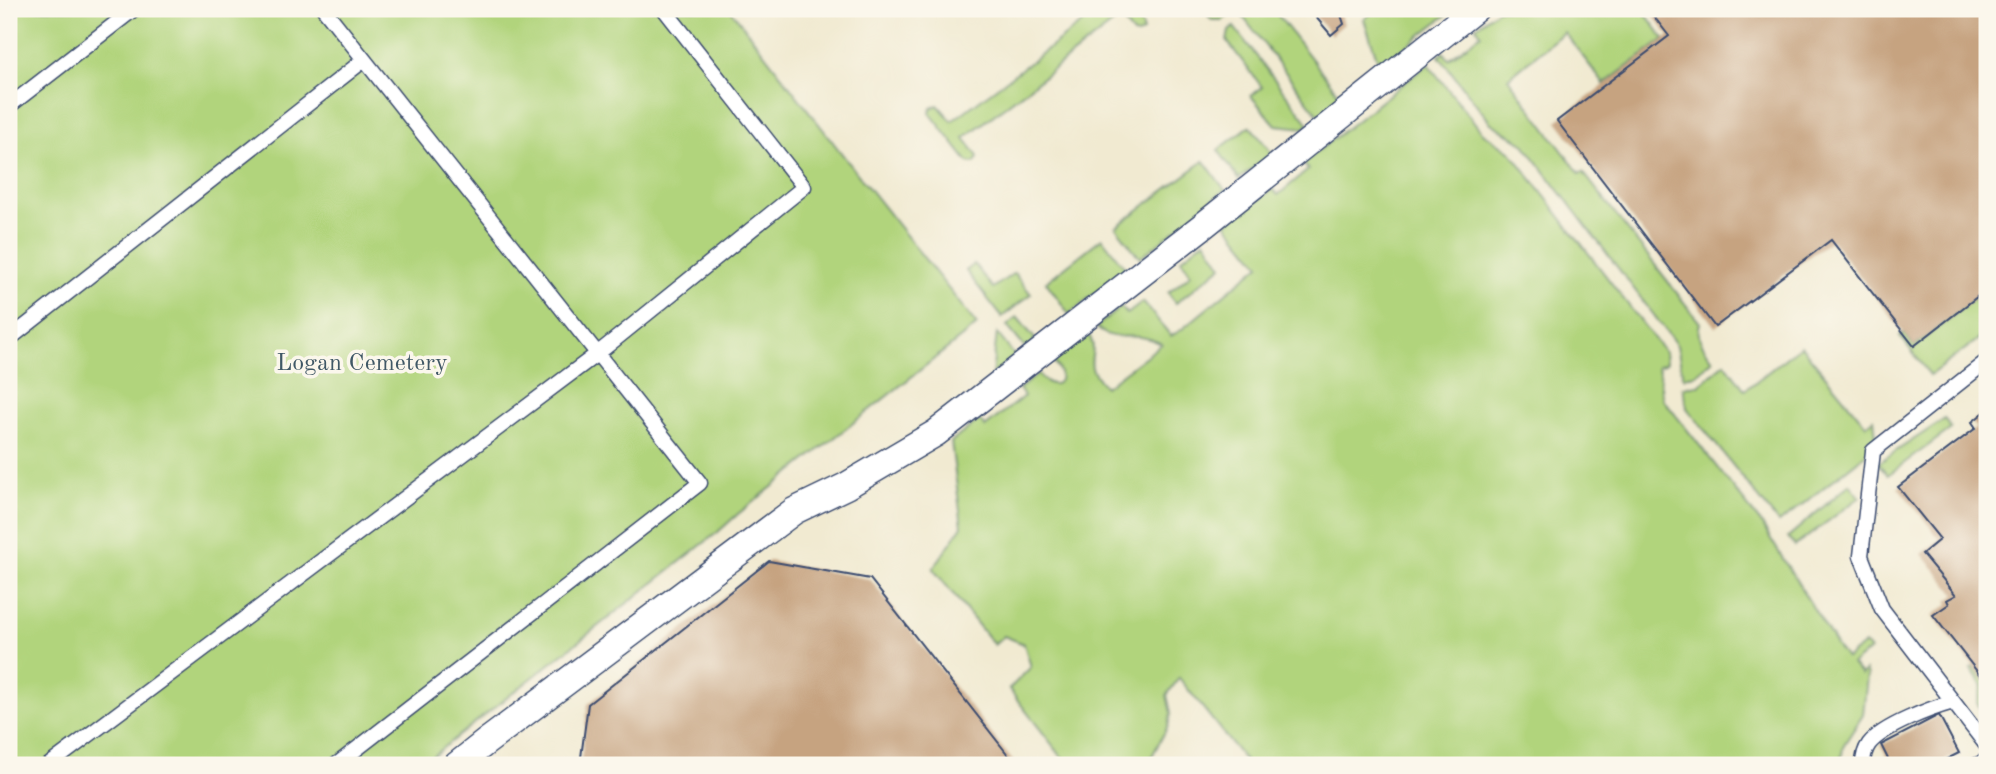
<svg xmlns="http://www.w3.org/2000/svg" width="1996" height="774" viewBox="0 0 1996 774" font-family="'Old Standard TT',serif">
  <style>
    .green { fill: #b1d47c; stroke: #66826d; stroke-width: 2 }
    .building { fill: #c6a380 }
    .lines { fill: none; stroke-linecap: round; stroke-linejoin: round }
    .lane-casing { stroke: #3b4b6f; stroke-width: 17 }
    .street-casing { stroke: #3b4b6f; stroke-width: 29 }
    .lane { stroke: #fff; stroke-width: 14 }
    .street { stroke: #fff; stroke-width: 26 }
    .labels { text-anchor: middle; stroke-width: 7; stroke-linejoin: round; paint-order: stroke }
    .park-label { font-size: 24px; fill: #405866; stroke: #fbf7ec }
  </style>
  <rect width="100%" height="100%" fill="#fbf7ec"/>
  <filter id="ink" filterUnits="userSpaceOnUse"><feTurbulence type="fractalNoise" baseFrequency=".0143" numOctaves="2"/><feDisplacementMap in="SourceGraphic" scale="14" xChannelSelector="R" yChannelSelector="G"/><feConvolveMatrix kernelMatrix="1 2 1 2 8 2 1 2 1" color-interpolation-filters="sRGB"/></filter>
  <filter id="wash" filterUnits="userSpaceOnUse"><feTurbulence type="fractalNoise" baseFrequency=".00686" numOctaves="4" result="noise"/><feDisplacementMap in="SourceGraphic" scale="28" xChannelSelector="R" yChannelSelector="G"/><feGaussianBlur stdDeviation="1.57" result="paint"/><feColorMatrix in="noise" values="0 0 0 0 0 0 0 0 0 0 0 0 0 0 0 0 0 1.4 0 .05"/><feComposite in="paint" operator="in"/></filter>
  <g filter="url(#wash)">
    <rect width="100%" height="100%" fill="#f1ead1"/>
    <path class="green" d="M9,9H730L856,172L977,325L738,514L718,532L421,765H9Z
      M1101,9H1129L1143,27V32L1138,35L1133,34L1120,18L964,138L977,155L978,158L974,163L968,162L930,113L931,108L938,105L952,121Z
      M1203,9H1221L1227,17L1222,20H1212Z
      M1237,9H1273L1342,98L1319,116Z
      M1377,9H1454L1380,67L1364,19Z
      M1498,9H1642L1664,39L1604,84L1564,32L1508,78L1580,174L1583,172L1700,323C1695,338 1704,348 1713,360L1695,375L1683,377L1677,346L1672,339L1523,143L1491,123L1439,56L1443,52L1449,59L1481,34L1476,27Z
      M1234,27L1309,124L1304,128L1276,125L1251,96L1262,87L1227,41L1229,31Z
      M1428,64L1483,133L1510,151L1662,349L1665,353L1666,363L1658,366L1663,399L1761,523L1838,648L1846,658L1865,644L1870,650L1852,664L1861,675L1865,671L1867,676L1863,715L1843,746L1841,765H1241L1245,761L1179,678L1167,695L1171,713L1168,726L1152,756L1140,765H1068L1009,689L1031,667L1024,644L1004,636L994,645L933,569L962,526L951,442L979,420L985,427L1024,396L1019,389L1038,374C1055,395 1070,380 1053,361L1088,334C1098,349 1089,354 1092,368C1094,375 1100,381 1105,387L1162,344C1156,341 1147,338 1140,337C1122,335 1110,341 1096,327L1121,307L1127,314L1143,302L1171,336L1181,330L1260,265L1226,223L1272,189L1278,195L1308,170L1303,163Z
      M1250,126L1272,153L1239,179L1218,150Z
      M1204,161L1225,190L1140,258L1116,227Z
      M1102,238L1126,269L1069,314L1046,282Z
      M1205,240L1222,266L1176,303L1168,293L1191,274L1181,259Z
      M974,264L993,288L1014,273L1031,294L1002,317L966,271Z
      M1983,292L1987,297V316L1979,323L1987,333L1930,375L1900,336L1904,333L1914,346Z
      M1017,317L1036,340L1025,348L1007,326Z
      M997,333L1015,356L992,375Z
      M1801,346L1866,425L1874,419L1877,445L1779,523L1687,408L1683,387L1699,385L1725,363L1745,390Z
      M1945,419L1951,429L1888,475L1878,463Z
      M1850,484L1860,497L1795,546L1788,537Z
      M1974,667L1987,684V717L1977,703L1982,686L1971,669Z"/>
    <g id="blocks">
      <path class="building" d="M1309,9H1339L1344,24L1331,35Z
        M1648,9H1987V289L1914,346L1831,240L1715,327L1557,121L1669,36Z
        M1987,410V684L1933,615L1949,604L1947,600L1956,595L1922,554L1940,539L1898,487L1976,428L1972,422Z
        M769,561L870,579L1016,765H580L588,704Z
        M1939,715L1959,753L1935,765H1891L1881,745Z"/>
    </g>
  </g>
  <g filter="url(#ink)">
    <use href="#blocks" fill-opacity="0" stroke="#3b4b6f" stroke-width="2"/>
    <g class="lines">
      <defs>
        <path id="lane" d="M324,9L700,483L336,765
          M9,106L134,9
          M9,339L364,60
          M1987,361L1873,451L1861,556L1882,609L1987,746
          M49,765L597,354L804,187L664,9
          M1863,765C1863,757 1864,751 1869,744C1883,726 1932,708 1953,702
          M1977,765L1987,760"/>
        <path id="street" d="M457,765L486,742L794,511L846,486L936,433L1204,225L1475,9"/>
      </defs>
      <use href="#lane" class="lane-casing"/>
      <use href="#street" class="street-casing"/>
      <use href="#lane" class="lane"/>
      <use href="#street" class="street"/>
    </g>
  </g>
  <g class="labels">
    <g class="park-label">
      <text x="362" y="370">Logan Cemetery</text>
    </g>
  </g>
  <rect width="1996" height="774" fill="none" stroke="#fbf7ec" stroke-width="35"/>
</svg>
